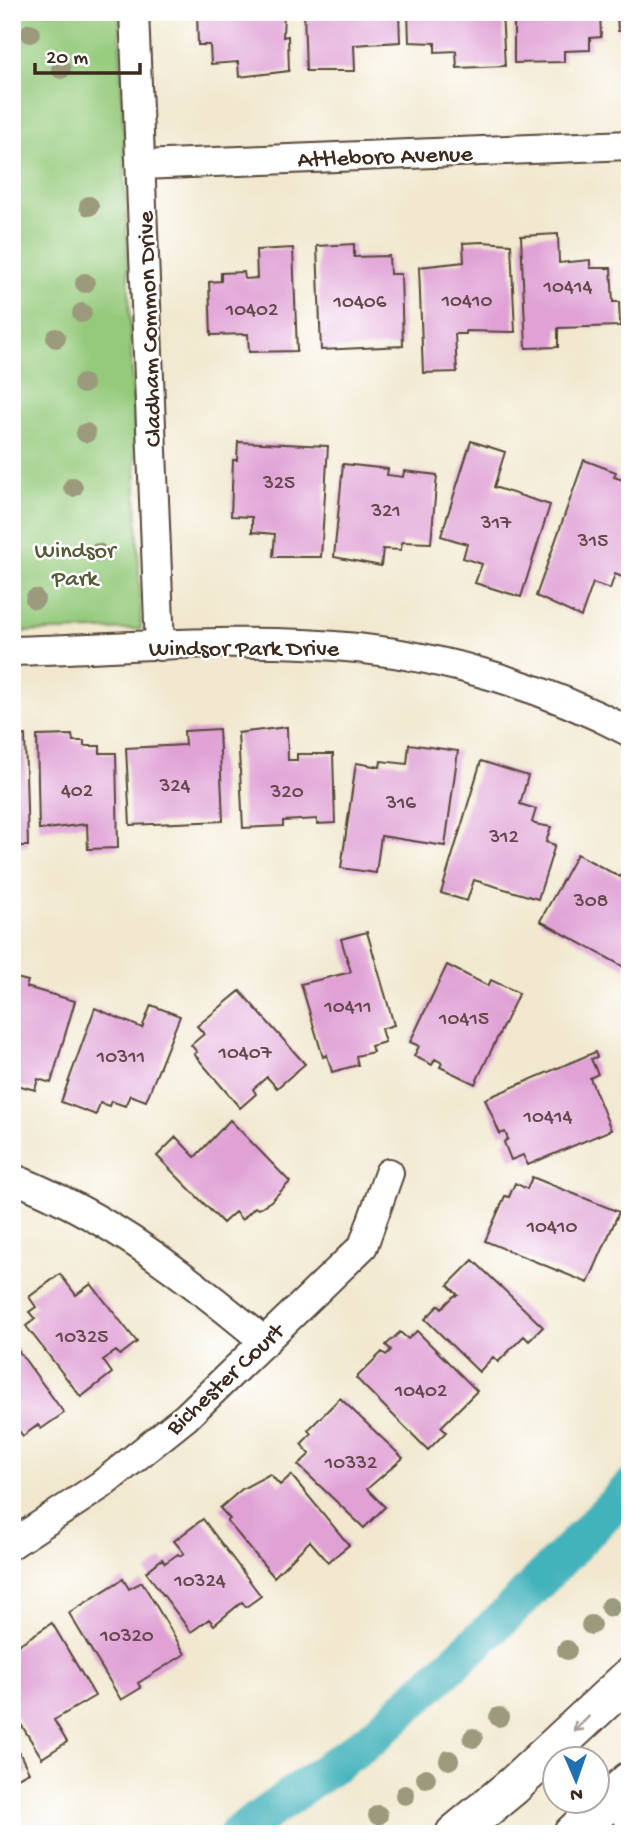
<svg xmlns="http://www.w3.org/2000/svg" width="642" height="1846" viewBox="0 0 642 1846" font-family="'Gochi Hand',sans-serif">
  <style>
    .green { fill: #95ca7b; stroke: #687a4c; stroke-width: 2 }
    .lines { fill: none; stroke-linecap: round; stroke-linejoin: round }
    .canal { stroke: #42b2bb; stroke-width: 37 }
    .building { fill: #e0a2d5 }
    .service-casing { stroke: #564639; stroke-width: 18 }
    .minor-casing { stroke: #564639; stroke-width: 32 }
    .primary-casing { stroke: #564639; stroke-width: 42 }
    .service { stroke: #fff; stroke-width: 14 }
    .minor { stroke: #fff; stroke-width: 28 }
    .primary { stroke: #fff; stroke-width: 38 }
    .tree { fill: #9c9a7d }
    .oneway { stroke: #a79f9a }
    .labels { text-anchor: middle; stroke-width: 5; stroke-linejoin: round; paint-order: stroke }
    .number-label { font-size: 21px; fill: #64484c }
    .street-label { font-size: 24px; fill: #3b2a1e; stroke: #fff }
    .park-label { font-size: 24px; fill: #565a3a; stroke: #fff }
  </style>
  <rect width="100%" height="100%" fill="#fff"/>
  <filter id="ink" filterUnits="userSpaceOnUse"><feTurbulence type="fractalNoise" baseFrequency=".0143" numOctaves="2"/><feDisplacementMap in="SourceGraphic" scale="14" xChannelSelector="R" yChannelSelector="G"/><feConvolveMatrix kernelMatrix="1 2 1 2 8 2 1 2 1" color-interpolation-filters="sRGB"/></filter>
  <filter id="wash" filterUnits="userSpaceOnUse"><feTurbulence type="fractalNoise" baseFrequency=".00686" numOctaves="4" result="noise"/><feDisplacementMap in="SourceGraphic" scale="28" xChannelSelector="R" yChannelSelector="G"/><feGaussianBlur stdDeviation="1.57" result="paint"/><feColorMatrix in="noise" values="0 0 0 0 0 0 0 0 0 0 0 0 0 0 0 0 0 1.4 0 .05"/><feComposite in="paint" operator="in"/></filter>
  <g filter="url(#wash)">
    <rect width="100%" height="100%" fill="#f1e8cf"/>
    <path class="green" d="M12,12H119L141,629L12,632Z"/>
    <g class="lines">
      <path class="canal" d="M237,1834L372,1738L508,1613L630,1488"/>
    </g>
    <g id="blocks">
      <path class="building" d="M197,12H284L283,37L288,36L289,71L239,77L238,62L211,64L210,45H198Z
        M304,12H399L400,42L354,45L355,71H306Z
        M408,12H502L505,66L457,68L456,51L435,52V43L409,42Z
        M514,12H600L601,37L590,38V50L564,51V62L514,63Z
        M617,12H630V30L618,31Z
        M558,234L559,263L590,260V268H611L613,302H619L620,326L558,328V347L526,348L521,236Z
        M482,242L511,244L515,332L466,331V334H455L457,372L423,373L419,267L464,262L463,243Z
        M354,244V257L389,256L390,274H401L403,346L321,350L317,246Z
        M293,248L297,351L249,352L248,334L211,335L209,282L221,281V273L244,272L245,279L257,278L256,250Z
        M471,441L505,452L494,487L550,505L521,597L475,583L482,564L463,558L467,544L441,536Z
        M238,442L328,446L321,557H273L275,534L252,532V517L231,516L233,460H237Z
        M584,460L616,472L614,477L630,482V580L615,574L610,589L593,583L581,617L536,596Z
        M343,464L388,469L387,475L403,477L404,471L437,475L431,543L402,542L401,550L383,549L381,566L334,557Z
        M287,727L288,760H297V754H333L335,823L317,824V819L283,821V826L243,828L238,733Z
        M219,729L223,821L130,825L126,748L185,745L184,731Z
        M25,735L28,846H12V736Z
        M72,735L73,741H84V746H100V753H116L118,848L88,849L87,824L39,830L37,736Z
        M409,744L458,751L445,846L381,836L376,873L341,868L356,763L380,767L381,761L407,764Z
        M481,761L528,776L520,804L536,809L532,822L535,824L551,827L546,842L555,845L538,899L474,880L467,901L441,893Z
        M577,854L620,877L630,859V956L624,967L540,921Z
        M367,932L394,1025L381,1029L385,1042L371,1046L373,1052L356,1056L358,1065L332,1072L327,1055L323,1057L301,984L351,972L341,939Z
        M447,965L488,986L491,980L519,993L475,1084L440,1067L442,1063L435,1059L432,1065L414,1056L419,1046L410,1042Z
        M12,977L28,981L26,987L75,1001L51,1083L38,1079L35,1090L17,1085L19,1080L12,1078Z
        M240,991L305,1064L277,1088L267,1077L253,1089L256,1094L240,1108L194,1054L197,1052L191,1045L204,1034L197,1026Z
        M151,1005L180,1016L146,1101L130,1095L125,1106L111,1101L109,1106L100,1103L96,1115L61,1102L95,1008L142,1028Z
        M595,1052L597,1057L591,1059L598,1074L590,1078L611,1130L528,1165L523,1155L511,1160L504,1142L508,1139L505,1132L500,1134L485,1099Z
        M230,1120L290,1182L271,1201L258,1209L255,1207L242,1220L235,1212L223,1223L157,1156L176,1137L195,1157Z
        M532,1177L619,1212L588,1283L485,1241L505,1196L509,1197L515,1183L527,1189Z
        M473,1260L543,1327L529,1341L524,1336L498,1362L493,1357L479,1372L425,1319L439,1305L442,1308L454,1296L458,1295L448,1285Z
        M60,1274L76,1295L91,1284L137,1342L120,1355L116,1351L103,1360L112,1373L81,1397L26,1326L35,1319L29,1312L36,1307L29,1297Z
        M417,1331L477,1391L441,1427L446,1432L428,1450L356,1378L382,1352L386,1355L391,1350L386,1345L400,1332L408,1339Z
        M12,1342L64,1413L41,1429L38,1425L23,1436L20,1432L12,1437Z
        M340,1398L403,1458L367,1489L385,1507L364,1528L298,1465L310,1454L301,1444L311,1434L308,1430Z
        M270,1474L280,1485L291,1475L349,1545L328,1562L310,1541L274,1577L227,1521L230,1519L220,1508L242,1489Z
        M203,1519L261,1596L246,1607L242,1602L214,1625L209,1619L191,1632L146,1572L162,1559L165,1563L178,1554L180,1556L184,1553L174,1541Z
        M123,1579L129,1589L142,1582L185,1654L138,1683L141,1688L121,1700L69,1613Z
        M52,1623L95,1696L54,1720L67,1742L42,1758L12,1710V1649Z
        M12,1738L29,1772L12,1781Z"/>
    </g>
  </g>
  <g filter="url(#ink)">
    <use href="#blocks" fill-opacity="0" stroke="#564639" stroke-width="2"/>
    <g class="lines">
      <defs>
        <path id="service" d="M605,1806L630,1827"/>
        <path id="minor" d="M134,12L160,646
          M141,165L630,145
          M12,651C126,648 243,636 357,648C451,658 546,688 630,732
          M12,1178C109,1216 186,1276 265,1342
          M12,1544L101,1485L186,1417L363,1246L389,1173"/>
        <path id="primary" d="M455,1834L513,1786L630,1677
          M573,1834L630,1781"/>
      </defs>
      <use href="#service" class="service-casing"/>
      <use href="#minor" class="minor-casing"/>
      <use href="#primary" class="primary-casing"/>
      <use href="#service" class="service"/>
      <use href="#minor" class="minor"/>
      <use href="#primary" class="primary"/>
    </g>
    <g class="tree">
      <circle cx="30" cy="33" r="10"/>
      <circle cx="61" cy="69" r="10"/>
      <circle cx="89" cy="206" r="10"/>
      <circle cx="85" cy="283" r="10"/>
      <circle cx="82" cy="313" r="10"/>
      <circle cx="56" cy="338" r="10"/>
      <circle cx="83" cy="384" r="10"/>
      <circle cx="86" cy="433" r="10"/>
      <circle cx="73" cy="487" r="10"/>
      <circle cx="98" cy="553" r="10"/>
      <circle cx="35" cy="599" r="10"/>
      <circle cx="610" cy="1607" r="10"/>
      <circle cx="591" cy="1625" r="10"/>
      <circle cx="567" cy="1650" r="10"/>
      <circle cx="499" cy="1717" r="10"/>
      <circle cx="473" cy="1738" r="10"/>
      <circle cx="449" cy="1760" r="10"/>
      <circle cx="426" cy="1778" r="10"/>
      <circle cx="405" cy="1795" r="10"/>
      <circle cx="378" cy="1815" r="10"/>
    </g>
    <defs><path id="oneway-shaft" d="M-6 0H5M1.5-3L5.5 0L1.5 3" fill="none" stroke-width="1.6" stroke-linecap="round" stroke-linejoin="round" transform="scale(1.75)"/></defs>
    <use class="oneway" href="#oneway-shaft" transform="translate(581 1724) rotate(136)"/>
  </g>
  <g class="labels">
    <g class="number-label">
      <text x="568" y="292">10414</text>
      <text x="467" y="306">10410</text>
      <text x="360" y="307">10406</text>
      <text x="252" y="315">10402</text>
      <text x="279" y="488">325</text>
      <text x="386" y="516">321</text>
      <text x="496" y="528">317</text>
      <text x="593" y="546">315</text>
      <text x="175" y="791">324</text>
      <text x="77" y="796">402</text>
      <text x="287" y="797">320</text>
      <text x="401" y="808">316</text>
      <text x="504" y="842">312</text>
      <text x="591" y="906">308</text>
      <text x="348" y="1012">10411</text>
      <text x="464" y="1024">10415</text>
      <text x="245" y="1058">10407</text>
      <text x="121" y="1062">10311</text>
      <text x="548" y="1122">10414</text>
      <text x="552" y="1232">10410</text>
      <text x="82" y="1342">10325</text>
      <text x="421" y="1396">10402</text>
      <text x="351" y="1468">10332</text>
      <text x="200" y="1586">10324</text>
      <text x="127" y="1641">10320</text>
    </g>
    <g class="street-label">
      <text transform="translate(385 155) rotate(-2)" y="8">Attleboro Avenue</text>
      <text transform="translate(148 329) rotate(-92)" y="8">Cladham Common Drive</text>
      <text x="244" y="655">Windsor Park Drive</text>
      <text transform="translate(224 1378) rotate(-43)" y="8">Bichester Court</text>
    </g>
    <g class="park-label">
      <text x="75" y="557">Windsor<tspan x="75" dy="28">Park</tspan></text>
    </g>
  </g>
  <rect width="642" height="1846" fill="none" stroke="#fff" stroke-width="42"/>
  <g transform="translate(576 1780) rotate(178)"><circle r="33" fill="#ffffff" stroke="#b1aaa5" stroke-width="2"/>
  <path d="M0-5L12 26L0 18L-12 26Z" fill="#1f6fb2"/>
  <text y="-10" font-size="19" font-weight="bold" text-anchor="middle" fill="#3b2a1e">N</text>
  </g>
  <path d="M35 63v10h105v-10" fill="none" stroke="#3b2a1e" stroke-width="3.5"/>
  <text x="46" y="63" font-size="21" fill="#3b2a1e" stroke="#ffffff" stroke-width="5" paint-order="stroke">20 m</text>
</svg>
